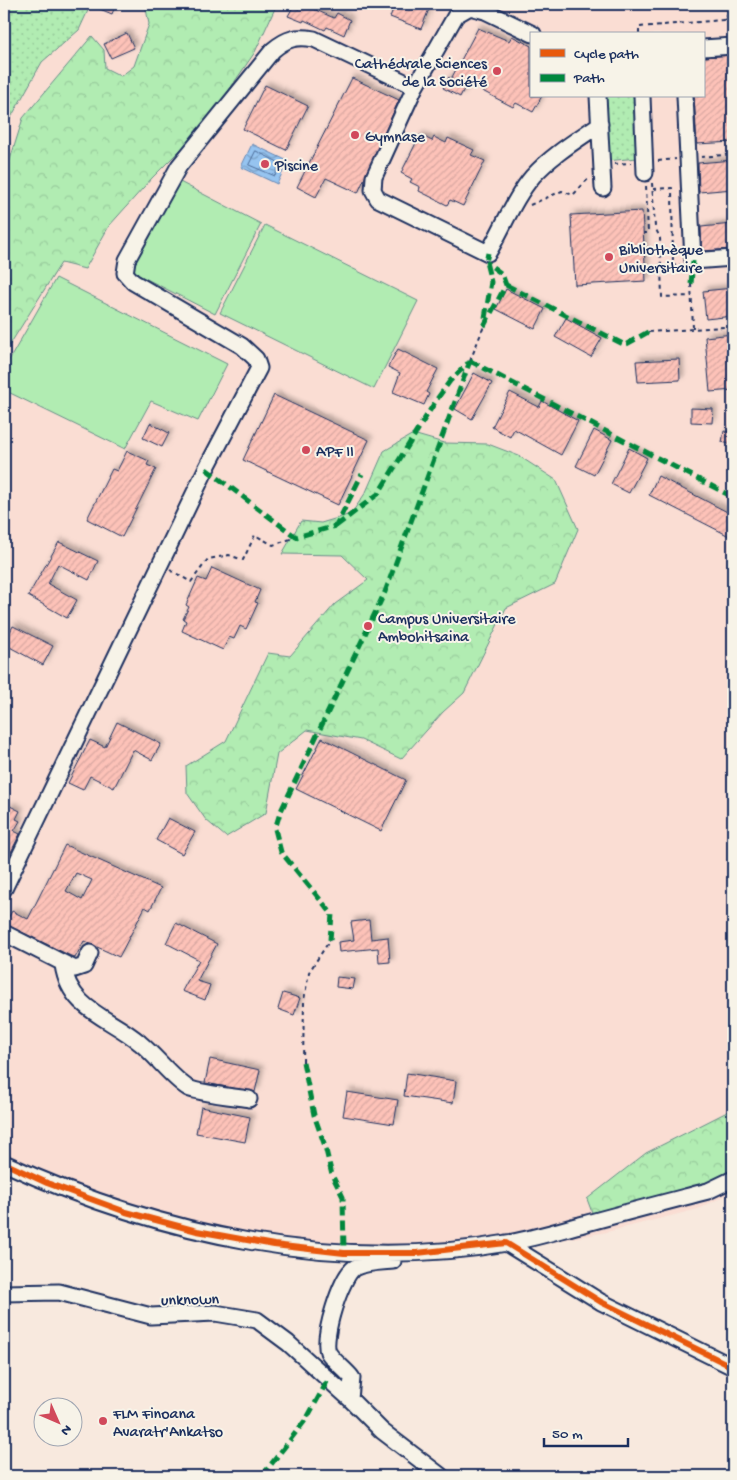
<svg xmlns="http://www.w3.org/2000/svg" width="737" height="1480" viewBox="0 0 737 1480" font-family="'Gochi Hand',sans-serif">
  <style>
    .built { fill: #faddd3; fill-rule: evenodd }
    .green { fill: url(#green-dots); stroke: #668e88 }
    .forest { fill: url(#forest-crowns); stroke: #668e88 }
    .pitch { fill: #b1ecb2; stroke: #668e88 }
    .water { fill: url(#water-waves); stroke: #6588b6 }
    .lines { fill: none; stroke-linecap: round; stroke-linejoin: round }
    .shore { stroke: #4c6b98; stroke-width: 1 }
    .building { fill: url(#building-hatch); stroke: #1b2f5e; fill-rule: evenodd; filter: url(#shadow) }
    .minor-casing { stroke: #1b2f5e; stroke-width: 19 }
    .path { stroke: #1b2f5e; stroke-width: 2; stroke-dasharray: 4 4; stroke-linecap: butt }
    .minor { stroke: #f7f3e8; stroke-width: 15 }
    .quiet { stroke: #00873e; stroke-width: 5; stroke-dasharray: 10 5; stroke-linecap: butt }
    .cycleway-casing { stroke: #f7f3e8; stroke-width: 9 }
    .cycleway { stroke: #e8590c; stroke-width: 6 }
    .poi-dot { fill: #d1495b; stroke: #f7f3e8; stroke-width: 2 }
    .labels { text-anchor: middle; stroke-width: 4; stroke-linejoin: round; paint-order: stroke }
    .poi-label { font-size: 16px; fill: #1b2f5e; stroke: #f7f3e8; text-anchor: start }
    .street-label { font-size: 16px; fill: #1b2f5e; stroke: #f7f3e8 }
  </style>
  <defs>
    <pattern id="green-dots" width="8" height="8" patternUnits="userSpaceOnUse" patternTransform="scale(1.25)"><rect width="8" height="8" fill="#b1ecb2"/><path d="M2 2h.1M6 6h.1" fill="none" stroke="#98cb9c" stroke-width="1.8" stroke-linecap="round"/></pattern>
    <pattern id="forest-crowns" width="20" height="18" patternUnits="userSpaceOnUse" patternTransform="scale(1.25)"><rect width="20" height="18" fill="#b1ecb2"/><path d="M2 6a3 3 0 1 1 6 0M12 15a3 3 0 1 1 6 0" fill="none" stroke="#98cb9c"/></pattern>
    <pattern id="water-waves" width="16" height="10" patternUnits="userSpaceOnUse" patternTransform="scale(1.25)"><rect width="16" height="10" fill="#96c4f0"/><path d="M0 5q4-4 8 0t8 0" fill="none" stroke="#7aa0c6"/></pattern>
    <pattern id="building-hatch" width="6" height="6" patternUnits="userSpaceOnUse" patternTransform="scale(1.25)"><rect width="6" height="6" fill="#fdc2b8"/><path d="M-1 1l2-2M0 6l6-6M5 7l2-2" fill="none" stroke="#d8a7a1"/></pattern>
    <filter id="shadow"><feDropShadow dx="3.5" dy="-3.5" stdDeviation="2.5" flood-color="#0004"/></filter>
  </defs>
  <rect width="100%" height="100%" fill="#f8e9de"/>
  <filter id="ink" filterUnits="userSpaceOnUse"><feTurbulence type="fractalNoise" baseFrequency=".02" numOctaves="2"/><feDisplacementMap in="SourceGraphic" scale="10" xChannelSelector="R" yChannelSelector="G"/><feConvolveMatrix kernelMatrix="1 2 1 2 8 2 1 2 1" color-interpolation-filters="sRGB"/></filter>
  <g filter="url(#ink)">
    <path class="built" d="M4,4H733V1192L698,1209L607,1232L524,1247L521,1232L469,1243L400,1248L323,1247L209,1229L129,1206L51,1179L4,1157ZM531,34H703V96H531Z"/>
    <path class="green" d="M4,4H91L79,30L42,62L4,130Z
      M603,96H650L652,151L648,157L606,161Z"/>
    <path class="forest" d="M145,4H277L255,52L205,125L152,178L109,226L85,269L61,263L4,354V179L23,118L92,36L104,50L105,68L121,76L134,66L149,24Z
      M413,434L444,443L488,444L519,456L556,480L578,529L555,584L506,608L464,693L443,712L401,759L361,740L307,730L277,754L266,813L226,837L206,820L187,793L186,766L226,741L268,653L290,656L335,604L368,580L342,555L282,554L301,521L321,523L351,514L366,492L384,451Z
      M733,1109V1171L716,1181L593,1215L587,1199L646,1153Z"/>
    <path class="pitch" d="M178,181L261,224L215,314L131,271Z
      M265,225L418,301L374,389L220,313Z
      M56,278L227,364L198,421L151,401L125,449L4,390V369Z"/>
    <path class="water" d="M252,144L288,161L277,184L241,167Z"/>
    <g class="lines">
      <path class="shore" d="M256,151L280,163L275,176L249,165Z"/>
    </g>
    <path class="building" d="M88,4H116L112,14Z
      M302,4L334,18L337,13L350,20L344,35L327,27L325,30L304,20L303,22L288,16L293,7L299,9Z
      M395,4H431L421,29L390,17Z
      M478,28L509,41L512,36L531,46V96H542L533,112L516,103L513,107L467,83L460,97L443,88L449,77L451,79Z
      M127,33L134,48L111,58L104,44Z
      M733,55V142L697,144L694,96H703V57Z
      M352,78L399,100L358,193L326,178L316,197L297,187Z
      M265,85L308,106L286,150L243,129Z
      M420,135L432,141L434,137L446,143L448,138L474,150L471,155L485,161L463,206L450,200L447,205L419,191L420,187L410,182L412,179L401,173Z
      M733,160V189L699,192L698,163Z
      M642,211L646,281L575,285L571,215Z
      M733,224V249L702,251L701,227Z
      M733,288V316L706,319L703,291Z
      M506,289L545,309L535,329L496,309Z
      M566,318L602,338L591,357L555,337Z
      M733,334V390L710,392L705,337Z
      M398,349L438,369L426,392L429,394L424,405L393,392L400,373L388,367Z
      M679,359L680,380L638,382L636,361Z
      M474,373L492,383L472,419L455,409Z
      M510,392L539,407L542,401L578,421L561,455L514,429L510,437L492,427Z
      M274,395L369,440L338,505L243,460Z
      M691,408L713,409L712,423L691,422Z
      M150,423L169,433L162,447L143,438Z
      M594,430L612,440L594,475L576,466Z
      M724,431L733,433V445L722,442Z
      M629,448L647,458L629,493L611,484Z
      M127,451L149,461L147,465L156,469L122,537L87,519L112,469L117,471Z
      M658,476L733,515V538L649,495Z
      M59,542L98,561L89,580L58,564L48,584L77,600L67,618L28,596Z
      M212,568L260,590L255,602L258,603L246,629L240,626L234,639L229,637L223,650L182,631L186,621L183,619L189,607L186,605L198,578L206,581Z
      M13,626L53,646L43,665L4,644Z
      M117,722L161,744L152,760L133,750L114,788L90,776L83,790L68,783L90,740L105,747Z
      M322,738L406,780L381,831L296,789Z
      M10,806L20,811L16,819L20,821L14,831L20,834L11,852L4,848V819Z
      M168,818L195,832L182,854L156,840Z
      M65,845L161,888L150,910L145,907L119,957L84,941L75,958L5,924L12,911L28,919ZM76,873L92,880L82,900L66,891Z
      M369,920L371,939L388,937L390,962L379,963L378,948L339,952L338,942L354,940L351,922Z
      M176,923L217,944L197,981L210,985L205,1000L182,991L199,960L166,943Z
      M337,977L355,979L353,989L336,987Z
      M283,993L300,998L294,1015L278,1009Z
      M210,1059L260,1070L255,1092L205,1083Z
      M407,1073L456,1081L453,1103L404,1096Z
      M347,1092L398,1100L394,1124L343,1116Z
      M201,1107L250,1117L245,1142L196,1133Z"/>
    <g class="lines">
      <defs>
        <path id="minor" d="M533,34L485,11L470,7L456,15L415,87L374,177L373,190L378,199L488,253C503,228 514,198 533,176C552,155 577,140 600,124
          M703,48L733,46
          M598,96L603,188
          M642,96L645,173
          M685,96L693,261L733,258
          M4,889L206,469L259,368L256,359L242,346L133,282L125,273L127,260L179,166L273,50C287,38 297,36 314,39L415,87
          M4,933L75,969L84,966L90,953
          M63,965C70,1011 110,1017 140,1043C156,1056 172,1078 188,1088C198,1093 236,1097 249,1099
          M4,1163C160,1235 336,1273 507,1243C532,1239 556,1231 580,1225C623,1213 666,1202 708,1191L733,1179
          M506,1243L601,1302L733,1367
          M4,1293L59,1292L151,1316L215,1313L257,1320L288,1343L350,1399L382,1431L441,1476
          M350,1399L352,1378C345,1369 333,1361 328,1352C322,1337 341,1277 354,1268C365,1262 381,1262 393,1261"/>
      </defs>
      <use href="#minor" class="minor-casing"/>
      <path class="path" d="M723,20L733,19
        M639,34V27L723,20L733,10
        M701,157L733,154
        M658,161L676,159
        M614,164L631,163
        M652,183L655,227L660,238L662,297L692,296
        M653,189L672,188L673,266L680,264
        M530,205L562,191L573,195L589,178
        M643,233H648L646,185
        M691,284L693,328
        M648,332L724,327
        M470,361L484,326
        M170,570L191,582L208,559L229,555L243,560L255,535L273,545L296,537
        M303,1062L304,1000L309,972L330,940"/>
      <use href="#minor" class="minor"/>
      <path class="quiet" d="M691,284L693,261
        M506,285L625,345L648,332
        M485,318L491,282L486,262L488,253
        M484,326L506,285L502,274L486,262
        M470,361L733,497
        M206,469L296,537L336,526L362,474
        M336,526L378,494L437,399L450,381L468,363
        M330,940L332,914L281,852L275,829L280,813L385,592L470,361
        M303,1062L314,1115L325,1146L332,1175L343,1197L344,1253
        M262,1476L307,1418L328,1380"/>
      <defs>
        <path id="cycleway" d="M4,1163L47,1183L126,1212L197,1231L274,1245L344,1253H417L506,1243L601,1302L733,1367"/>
      </defs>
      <use href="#cycleway" class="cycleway-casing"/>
      <use href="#cycleway" class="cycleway"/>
    </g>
  </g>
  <g class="poi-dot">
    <circle cx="497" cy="71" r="5"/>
    <circle cx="355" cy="135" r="5"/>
    <circle cx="265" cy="164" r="5"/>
    <circle cx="609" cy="257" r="5"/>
    <circle cx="306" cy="450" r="5"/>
    <circle cx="368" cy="626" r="5"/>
    <circle cx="103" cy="1421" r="5"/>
  </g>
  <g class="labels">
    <g class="poi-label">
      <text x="487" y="68" text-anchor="end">Cathédrale Sciences<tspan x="487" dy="18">de la Société</tspan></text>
      <text x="365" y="141">Gymnase</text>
      <text x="275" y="170">Piscine</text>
      <text x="619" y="254">Bibliothèque<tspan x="619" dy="18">Universitaire</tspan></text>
      <text x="316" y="456">APF II</text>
      <text x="378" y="623">Campus Universitaire<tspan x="378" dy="18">Ambohitsaina</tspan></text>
      <text x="113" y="1418">FLM Finoana<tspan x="113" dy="18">Avaratr'Ankatso</tspan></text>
    </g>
    <g class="street-label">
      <text transform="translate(190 1298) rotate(-1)" y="6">unknown</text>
    </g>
  </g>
  <rect width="737" height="1480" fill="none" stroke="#f7f3e8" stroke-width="20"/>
  <rect x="10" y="10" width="717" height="1460" fill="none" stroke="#1b2f5e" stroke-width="2" filter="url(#ink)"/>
  <rect x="530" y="32" width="175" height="65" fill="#f7f3e8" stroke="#9fa5b1"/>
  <rect x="540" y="49" width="25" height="8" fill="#e8590c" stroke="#9fa5b1"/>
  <text x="574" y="58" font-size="15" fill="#1b2f5e">Cycle path</text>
  <rect x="540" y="74" width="25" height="8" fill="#00873e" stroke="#9fa5b1"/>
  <text x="574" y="82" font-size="15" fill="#1b2f5e">Path</text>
  <g transform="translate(58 1422) rotate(135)"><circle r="24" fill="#f7f3e8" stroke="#9fa5b1"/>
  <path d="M0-4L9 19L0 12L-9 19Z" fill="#d1495b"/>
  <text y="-8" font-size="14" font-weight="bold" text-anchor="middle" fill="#1b2f5e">N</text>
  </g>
  <path d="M544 1438v8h84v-8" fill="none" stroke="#1b2f5e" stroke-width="2.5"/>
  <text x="552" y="1438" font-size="15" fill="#1b2f5e" stroke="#f7f3e8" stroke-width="4" paint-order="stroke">50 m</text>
</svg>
